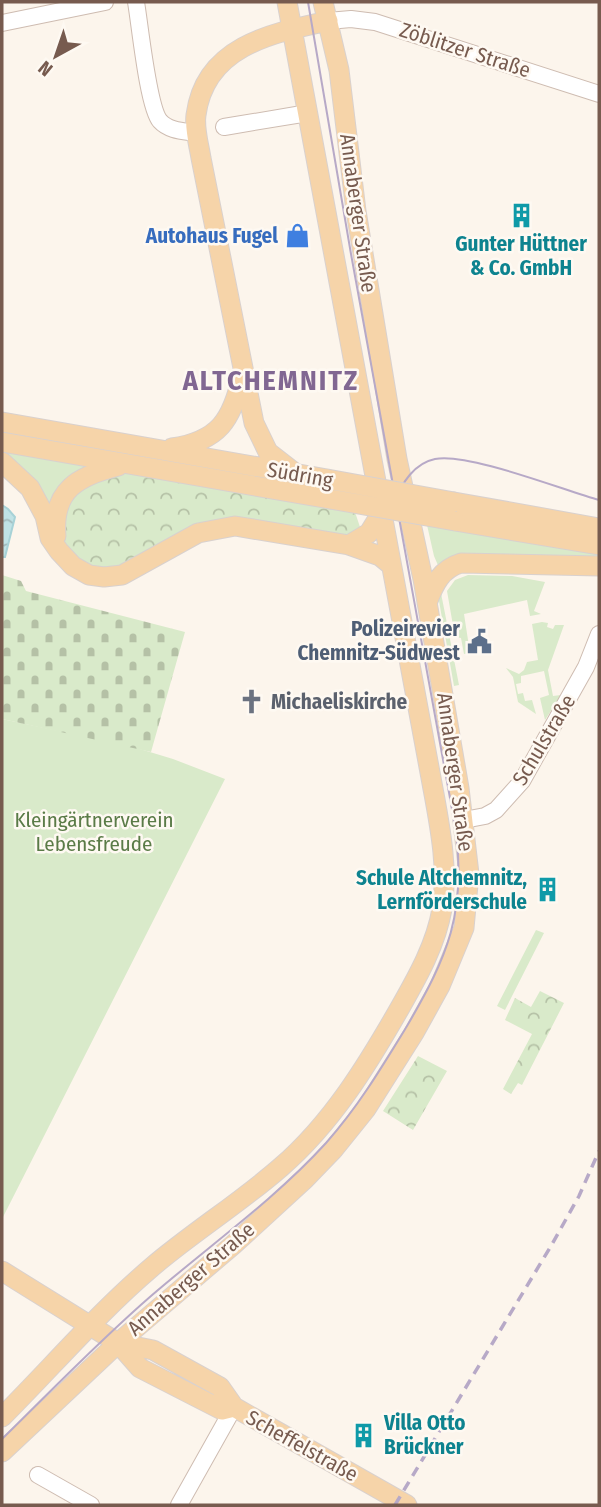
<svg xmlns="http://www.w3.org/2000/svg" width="601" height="1507" font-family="'Fira Sans Condensed',sans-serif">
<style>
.green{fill:#d9eaca}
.forest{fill:url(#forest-crowns)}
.cemetery{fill:url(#cemetery-stones)}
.water{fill:url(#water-ripples);stroke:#a7d2d7;stroke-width:2}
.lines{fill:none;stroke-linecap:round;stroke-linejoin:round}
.minor-casing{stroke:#cebcb1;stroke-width:18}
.major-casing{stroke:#d9d1ce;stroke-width:21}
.minor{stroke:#fff;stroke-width:16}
.major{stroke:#f6d4a9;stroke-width:19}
.tram{stroke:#b7a9c7;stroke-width:2}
.rail{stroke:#b7a9c7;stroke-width:3.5;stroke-dasharray:10 7;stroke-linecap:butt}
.major-bridge-casing{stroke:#d9d1ce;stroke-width:21;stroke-linecap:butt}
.major-bridge{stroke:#f6d4a9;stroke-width:19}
.labels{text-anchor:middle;stroke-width:5;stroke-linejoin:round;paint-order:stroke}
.street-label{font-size:21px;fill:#775b4f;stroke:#fef9f2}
.shop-label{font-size:21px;font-weight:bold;fill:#366cbe;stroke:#fef9f2;text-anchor:end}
.culture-label{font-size:21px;font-weight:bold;fill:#0d838f;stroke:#fef9f2}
.service-label{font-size:21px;font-weight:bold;fill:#4e5e75;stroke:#fef9f2;text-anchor:end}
.worship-label{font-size:21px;font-weight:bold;fill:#5b616d;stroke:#fef9f2;text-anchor:start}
.park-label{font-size:21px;fill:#5a7b47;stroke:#fef9f2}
.district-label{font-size:28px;font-weight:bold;letter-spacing:2px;fill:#816792;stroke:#fef9f2}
</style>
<defs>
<pattern id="forest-crowns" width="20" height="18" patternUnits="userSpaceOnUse" patternTransform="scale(1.75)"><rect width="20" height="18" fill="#d9eaca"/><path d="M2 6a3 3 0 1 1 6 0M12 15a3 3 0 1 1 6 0" fill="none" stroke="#b5c1a6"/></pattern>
<pattern id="cemetery-stones" width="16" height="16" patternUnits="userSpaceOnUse" patternTransform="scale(1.75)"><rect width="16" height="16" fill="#d9eaca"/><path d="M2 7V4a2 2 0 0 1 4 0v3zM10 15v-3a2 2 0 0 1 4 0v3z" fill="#b5c1a6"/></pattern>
<pattern id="water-ripples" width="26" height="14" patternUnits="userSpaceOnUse" patternTransform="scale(1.75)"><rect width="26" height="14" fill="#c0e2e5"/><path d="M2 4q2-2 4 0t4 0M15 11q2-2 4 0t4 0" fill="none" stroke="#a1babc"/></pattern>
</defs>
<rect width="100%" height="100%" fill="#fcf5ec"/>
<path class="green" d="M 2,442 L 126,464 L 45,516 L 2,462 Z
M 427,525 L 599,551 L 599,557 L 440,570 L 434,556 Z
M 468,575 L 512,576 L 545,582 L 534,611 L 541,614 L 530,616 L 527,600 L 464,614 L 470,653 L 464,654 L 461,638 L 455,637 L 447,591 L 455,580 Z
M 440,588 L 459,685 L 454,686 L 439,601 Z
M 542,622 L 548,623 L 547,627 L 553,629 L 555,625 L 564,625 L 548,670 L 553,696 L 561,695 L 545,720 L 540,698 L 549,695 L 544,671 L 521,676 L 521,683 L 516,684 L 518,694 L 523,693 L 525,701 L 532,700 L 536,714 L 518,702 L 513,677 L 506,668 L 519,674 L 524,670 L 527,662 L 538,660 L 532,624 Z
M 2,719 L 130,746 L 173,759 L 225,779 L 2,1219 Z
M 536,930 L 544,933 L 505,1010 L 497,1006 Z"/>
<path class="forest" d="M 126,464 L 355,512 L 362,533 L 358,541 L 235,526 L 96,577 L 56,535 L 62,498 Z
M 540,991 L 564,1003 L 522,1085 L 518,1083 L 511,1094 L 503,1089 L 532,1034 L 505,1020 L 515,998 L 531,1007 Z
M 418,1056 L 447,1071 L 413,1130 L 383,1111 Z"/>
<path class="cemetery" d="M 2,575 L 21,581 L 26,591 L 185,632 L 151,752 L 2,719 Z"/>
<path class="water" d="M 2,505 L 8,509 L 15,517 L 5,557 L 2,557 Z"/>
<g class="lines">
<defs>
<path id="minor" d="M 136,2 C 140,25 148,107 160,121 C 169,131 184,131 196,133
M 328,21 L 351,19 L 375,22 L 599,94
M 2,23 L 105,2
M 224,127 L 308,113
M 464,820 L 485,816 L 496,810 L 522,781 L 586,667 L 599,634
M 38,1475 L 91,1505
M 179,1505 L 234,1407"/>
<path id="major" d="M 2,422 L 327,479
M 2,442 L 330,499
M 172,448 C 219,441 232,420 242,376
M 2,462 L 30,488 L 45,516 L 50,538 L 59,551 L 73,566 L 89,575 L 104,577 L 122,575 L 198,533 L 235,526 L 349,545 L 380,556 L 391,565
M 295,473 L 268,452 L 254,423 L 201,158 C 199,145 194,129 196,115 C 205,46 272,33 328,21
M 454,502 L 599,528
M 455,521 L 599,545
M 56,536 C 52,490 78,476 118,466
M 349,545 L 369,533 L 382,512
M 427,603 C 434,584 441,569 461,563 L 599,566
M 2,1271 L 118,1343 L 140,1368 L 222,1410 L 234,1407
M 118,1343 L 153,1350 L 220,1387 L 234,1407 L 407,1505
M 2,1417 C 52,1367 98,1313 152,1267 C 193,1232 240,1203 281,1167 C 332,1123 368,1064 401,1006 C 418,976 436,944 442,909 C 448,871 441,832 434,794 L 287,2
M 2,1452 L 118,1343 L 233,1245 L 305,1179 L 333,1150 L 366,1109 L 414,1033 L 440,986 L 464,928 L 469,874 L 459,788 L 423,579 L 397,459 L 356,211 L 339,70 L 323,2"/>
</defs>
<use href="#minor" class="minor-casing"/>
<use href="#major" class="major-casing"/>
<use href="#minor" class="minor"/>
<use href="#major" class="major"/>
<path class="tram" d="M 396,501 C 401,483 415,463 435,459 C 467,452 563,490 599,500
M 2,1439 C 51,1391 99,1341 151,1296 C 209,1246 274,1200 326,1143 C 358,1107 382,1067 407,1026 C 448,956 466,913 456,831 L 351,254 L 308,2"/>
<path class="rail" d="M 395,1505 L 551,1246 L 579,1196 L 599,1151"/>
<defs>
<path id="major-bridge" d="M 327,479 L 454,502
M 330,499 L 455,521"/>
</defs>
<use href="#major-bridge" class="major-bridge-casing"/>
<use href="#major-bridge" class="major-bridge"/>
</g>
<defs>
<symbol id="building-bare" viewBox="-9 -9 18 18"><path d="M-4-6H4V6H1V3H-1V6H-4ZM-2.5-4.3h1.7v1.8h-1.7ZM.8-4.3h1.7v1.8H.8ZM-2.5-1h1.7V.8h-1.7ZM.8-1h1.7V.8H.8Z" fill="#0f9aa8" stroke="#fef9f2" stroke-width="2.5" paint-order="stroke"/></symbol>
<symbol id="shop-bare" viewBox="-9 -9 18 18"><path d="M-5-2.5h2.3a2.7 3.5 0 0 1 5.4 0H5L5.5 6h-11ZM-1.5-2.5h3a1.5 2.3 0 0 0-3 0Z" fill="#3f7fe0" stroke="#fef9f2" stroke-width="2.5" paint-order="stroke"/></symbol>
<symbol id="civic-bare" viewBox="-9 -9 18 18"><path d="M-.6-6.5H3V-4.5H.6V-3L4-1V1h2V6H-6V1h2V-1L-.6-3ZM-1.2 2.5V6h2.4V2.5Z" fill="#5c6f8a" stroke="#fef9f2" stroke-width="2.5" paint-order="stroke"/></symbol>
<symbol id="church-bare" viewBox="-9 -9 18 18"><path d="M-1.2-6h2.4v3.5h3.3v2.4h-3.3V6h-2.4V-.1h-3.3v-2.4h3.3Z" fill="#6b7280" stroke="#fef9f2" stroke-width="2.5" paint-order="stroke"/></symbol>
</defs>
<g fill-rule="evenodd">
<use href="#building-bare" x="504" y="198" width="35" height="35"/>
<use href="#shop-bare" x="280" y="218" width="35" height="35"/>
<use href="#civic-bare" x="462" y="624" width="35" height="35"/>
<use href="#church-bare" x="234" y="684" width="35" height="35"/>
<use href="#building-bare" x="530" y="872" width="35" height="35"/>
<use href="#building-bare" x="346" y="1418" width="35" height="35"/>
</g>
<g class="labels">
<g class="street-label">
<text transform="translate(465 50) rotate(18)" y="7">Zöblitzer Straße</text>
<text transform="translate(358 213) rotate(82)" y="7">Annaberger Straße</text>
<text transform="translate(300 475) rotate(10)" y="7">Südring</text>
<text transform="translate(544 740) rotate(-59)" y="7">Schulstraße</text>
<text transform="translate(455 772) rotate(82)" y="7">Annaberger Straße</text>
<text transform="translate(191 1279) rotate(-41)" y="7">Annaberger Straße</text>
<text transform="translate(302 1446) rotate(29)" y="7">Scheffelstraße</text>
</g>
<g class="shop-label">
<text x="278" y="243">Autohaus Fugel</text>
</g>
<g class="culture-label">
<text x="521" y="251">Gunter Hüttner<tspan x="521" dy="24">&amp; Co. GmbH</tspan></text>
<text x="527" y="885" text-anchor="end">Schule Altchemnitz,<tspan x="527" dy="24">Lernförderschule</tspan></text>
<text x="384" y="1430" text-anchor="start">Villa Otto<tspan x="384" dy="24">Brückner</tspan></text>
</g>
<g class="service-label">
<text x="460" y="636">Polizeirevier<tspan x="460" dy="24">Chemnitz-Südwest</tspan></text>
</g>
<g class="worship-label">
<text x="271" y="709">Michaeliskirche</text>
</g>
<g class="park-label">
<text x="94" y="827">Kleingärtnerverein<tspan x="94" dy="24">Lebensfreude</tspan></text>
</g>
<g class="district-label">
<text x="271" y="390">ALTCHEMNITZ</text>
</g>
</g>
<rect width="601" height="1507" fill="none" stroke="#775b4f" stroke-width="7"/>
<g transform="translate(56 56) rotate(220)" stroke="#fef9f2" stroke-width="5" paint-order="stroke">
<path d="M0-5L12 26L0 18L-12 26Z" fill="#775b4f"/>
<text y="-10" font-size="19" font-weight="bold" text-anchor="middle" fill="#775b4f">N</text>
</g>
</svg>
